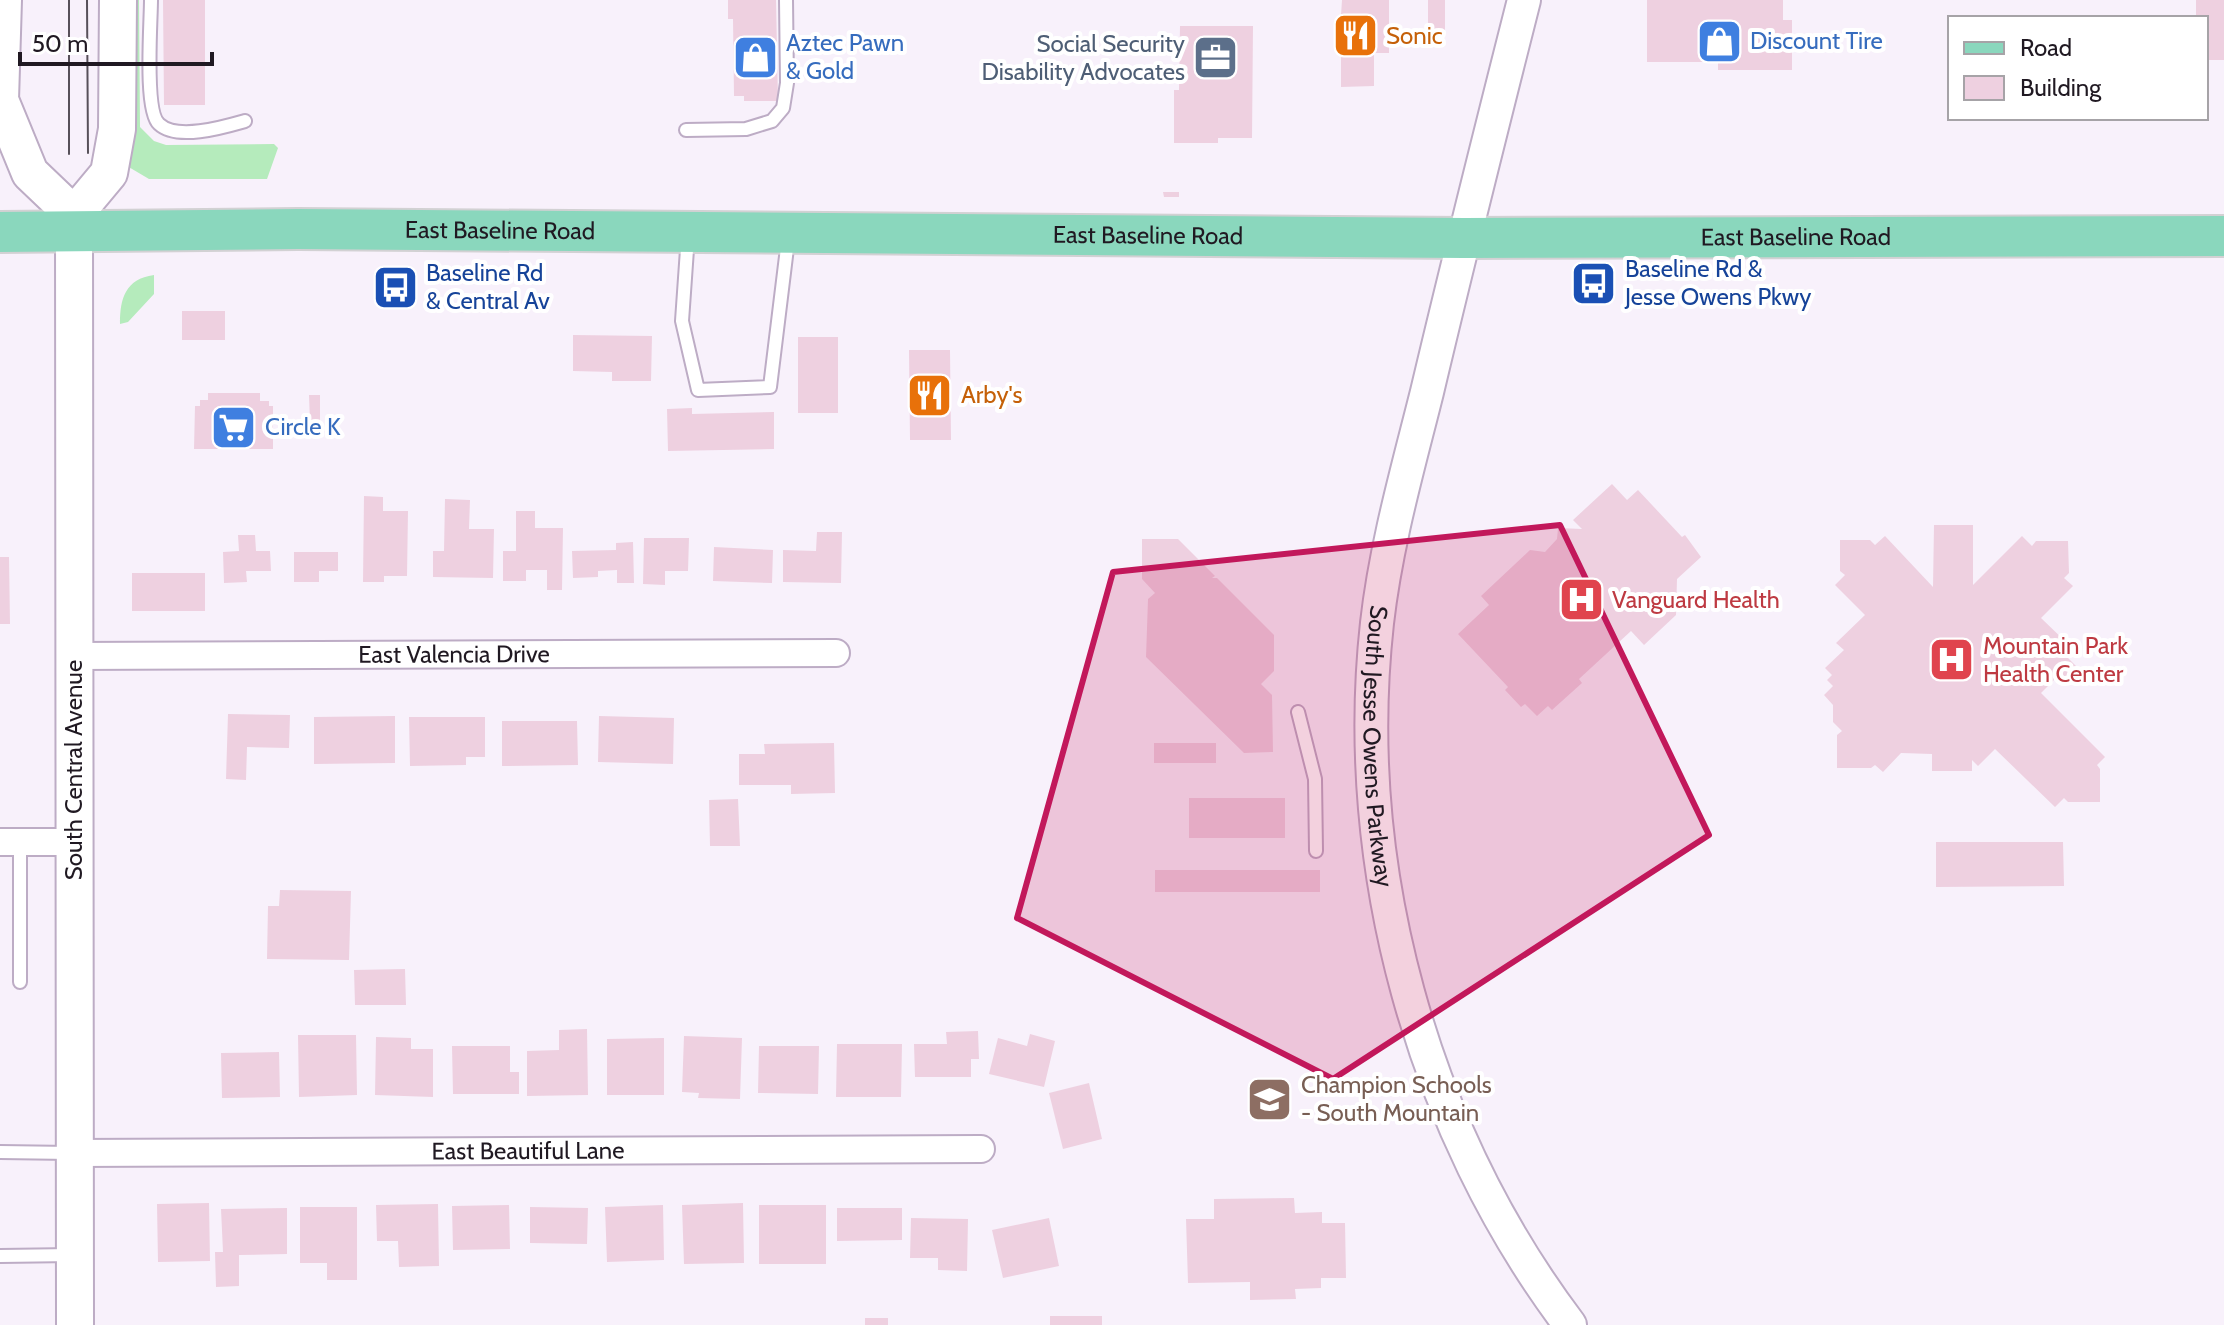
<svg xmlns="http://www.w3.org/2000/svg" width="2224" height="1325" font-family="Cabin,sans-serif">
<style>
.green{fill:#b5ebbc}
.building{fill:#eed0e0}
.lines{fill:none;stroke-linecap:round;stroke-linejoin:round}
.service-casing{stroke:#bdacc5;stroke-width:16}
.minor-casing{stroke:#bdacc5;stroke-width:30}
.tertiary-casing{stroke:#bdacc5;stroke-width:36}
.secondary-casing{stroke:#bdacc5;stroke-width:40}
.primary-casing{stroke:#d2d1d3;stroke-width:44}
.service{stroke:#fff;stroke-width:12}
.minor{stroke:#fff;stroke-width:26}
.tertiary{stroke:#fff;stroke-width:32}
.secondary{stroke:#fff;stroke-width:36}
.primary{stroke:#8ad7bd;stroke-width:40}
.tram{stroke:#575059;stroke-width:2}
.marked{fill:#c2185b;fill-opacity:0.2;stroke:#c2185b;stroke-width:6;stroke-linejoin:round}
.labels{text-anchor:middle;stroke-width:8;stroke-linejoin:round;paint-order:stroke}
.food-label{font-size:24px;fill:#c56008;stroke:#fff;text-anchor:start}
.shop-label{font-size:24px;fill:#366cbe;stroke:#fff;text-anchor:start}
.service-label{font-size:24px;fill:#4e5e75;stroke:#fff;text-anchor:end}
.street-label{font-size:24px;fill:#201922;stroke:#fff}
.transit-label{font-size:24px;fill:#164399;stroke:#fff;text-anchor:start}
.health-label{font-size:24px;fill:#be3a42;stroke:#fff;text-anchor:start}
.education-label{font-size:24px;fill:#785e54;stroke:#fff;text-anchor:start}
</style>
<rect width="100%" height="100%" fill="#f8f1fb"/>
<path class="green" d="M 127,0 L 139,0 L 140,127 L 154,141 L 166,145 L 274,144 L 278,148 L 267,179 L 149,179 L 127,166 Z
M 154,275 L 154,294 L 128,322 L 120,324 C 120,299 125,279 154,275 Z"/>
<path class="building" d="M 163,0 L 205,0 L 205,105 L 164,105 Z
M 728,0 L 776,0 L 778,101 L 744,101 L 744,96 L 734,96 L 733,19 L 728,19 Z
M 1342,0 L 1389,0 L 1389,53 L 1371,53 L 1371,46 L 1362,46 L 1362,56 L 1374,55 L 1374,86 L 1341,87 L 1341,56 L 1351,56 L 1351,46 L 1339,46 Z
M 1428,0 L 1445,0 L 1445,31 L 1428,31 Z
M 1647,0 L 1783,0 L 1783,20 L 1792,20 L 1792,70 L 1718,70 L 1718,62 L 1647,62 Z
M 2196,0 L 2224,0 L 2224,60 L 2206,60 L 2206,18 L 2196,18 Z
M 1180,26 L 1253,26 L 1252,138 L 1218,138 L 1218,143 L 1174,143 L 1174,90 L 1179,90 Z
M 1163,192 L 1179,192 L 1179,197 L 1164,197 Z
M 1589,279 L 1605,279 L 1605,284 L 1589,285 Z
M 386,285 L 400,285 L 400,289 L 386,290 Z
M 182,311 L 225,311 L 225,340 L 182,340 Z
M 573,335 L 652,336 L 651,381 L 612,381 L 612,372 L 573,371 Z
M 798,337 L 838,337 L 838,413 L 798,413 Z
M 909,350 L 950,350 L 951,440 L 910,440 Z
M 208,393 L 260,393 L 260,401 L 269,401 L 269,406 L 273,406 L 273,449 L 194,449 L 195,406 L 200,406 L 200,400 L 208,400 Z
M 309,395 L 320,395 L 320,422 L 310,422 Z
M 692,408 L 692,414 L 774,412 L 774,449 L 668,451 L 667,409 Z
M 1612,484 L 1627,500 L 1638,490 L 1682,537 L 1685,535 L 1701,557 L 1677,579 L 1676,615 L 1644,645 L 1631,631 L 1579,679 L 1582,683 L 1552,710 L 1548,706 L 1537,716 L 1525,704 L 1521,707 L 1505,690 L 1508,687 L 1458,634 L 1489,605 L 1481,596 L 1530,550 L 1545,552 L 1557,539 L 1558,528 L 1582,529 L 1573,520 Z
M 364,496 L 383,497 L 383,511 L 408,511 L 407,576 L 384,576 L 384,582 L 363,582 Z
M 445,499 L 470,500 L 469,529 L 494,529 L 493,578 L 433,577 L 433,551 L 444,551 Z
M 516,511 L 535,511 L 535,528 L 563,528 L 562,590 L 547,590 L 547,570 L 526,570 L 526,581 L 503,581 L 503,551 L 516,551 Z
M 1934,525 L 1973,525 L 1973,585 L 2022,536 L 2032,546 L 2036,541 L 2068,541 L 2069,573 L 2064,578 L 2073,586 L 2041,618 L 2068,644 L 2061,651 L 2080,670 L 2068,681 L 2060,674 L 2041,693 L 2105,757 L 2097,765 L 2100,769 L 2100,802 L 2068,802 L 2064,798 L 2055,807 L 1995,749 L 1978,766 L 1972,760 L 1972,771 L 1932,771 L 1932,754 L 1901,753 L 1883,772 L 1875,765 L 1871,768 L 1837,768 L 1837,735 L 1842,731 L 1833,722 L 1833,705 L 1824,695 L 1833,686 L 1827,680 L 1832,675 L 1825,668 L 1844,650 L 1836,643 L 1865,615 L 1835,585 L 1845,575 L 1840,571 L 1840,540 L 1870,540 L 1875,545 L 1885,536 L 1933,587 Z
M 817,532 L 842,532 L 841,583 L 783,582 L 783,550 L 816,551 Z
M 238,535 L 255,535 L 256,551 L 270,551 L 271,571 L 246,571 L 247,582 L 224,583 L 223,552 L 239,551 Z
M 644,538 L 689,538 L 688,571 L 665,571 L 665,585 L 643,584 Z
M 1142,539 L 1178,539 L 1215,576 L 1212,578 L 1217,578 L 1274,635 L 1274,671 L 1261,684 L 1272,695 L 1273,752 L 1244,753 L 1146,657 L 1148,599 L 1155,593 L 1142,579 Z
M 633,542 L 634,583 L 617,583 L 617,570 L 598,571 L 598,577 L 573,578 L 572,551 L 616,550 L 616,543 Z
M 714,547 L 773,550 L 772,583 L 713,581 Z
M 294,552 L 338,552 L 338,571 L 319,571 L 319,582 L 294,582 Z
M 0,557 L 9,557 L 10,624 L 0,624 Z
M 132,573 L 205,573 L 205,611 L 132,611 Z
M 228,714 L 290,715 L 289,748 L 247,747 L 246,780 L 226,779 Z
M 395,716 L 395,763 L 314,764 L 314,717 Z
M 599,716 L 674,718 L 673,764 L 598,762 Z
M 409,717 L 485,717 L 485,757 L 466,757 L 466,765 L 410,766 Z
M 502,721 L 577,721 L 578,765 L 502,766 Z
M 834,743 L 835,793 L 791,794 L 791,785 L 739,785 L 739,754 L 765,754 L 764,744 Z
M 1154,743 L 1216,743 L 1216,763 L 1154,763 Z
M 1189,798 L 1285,798 L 1285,838 L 1189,838 Z
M 738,799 L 740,846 L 710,846 L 709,800 Z
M 1936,842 L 2063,842 L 2064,886 L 1936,887 Z
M 1155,870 L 1320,870 L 1320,892 L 1155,892 Z
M 280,890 L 351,891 L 349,960 L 267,959 L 268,906 L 279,906 Z
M 405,969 L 406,1005 L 355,1005 L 354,970 Z
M 587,1029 L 588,1095 L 527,1096 L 527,1051 L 559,1050 L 559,1030 Z
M 978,1031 L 979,1059 L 971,1059 L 971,1077 L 915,1077 L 914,1044 L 947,1044 L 946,1032 Z
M 1030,1034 L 1055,1041 L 1044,1087 L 989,1074 L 998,1038 L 1027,1046 Z
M 298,1035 L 356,1035 L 357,1095 L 299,1097 Z
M 684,1036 L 742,1038 L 740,1099 L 698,1098 L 699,1093 L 682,1092 Z
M 376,1037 L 411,1038 L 411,1049 L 433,1049 L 433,1097 L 375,1095 Z
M 664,1038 L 664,1095 L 607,1095 L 607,1039 Z
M 837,1044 L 902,1044 L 901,1097 L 836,1097 Z
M 452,1046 L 510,1046 L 510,1072 L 519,1072 L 519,1094 L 453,1094 Z
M 759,1046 L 819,1046 L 818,1094 L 758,1093 Z
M 279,1052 L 280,1097 L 222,1098 L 221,1053 Z
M 1089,1083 L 1102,1139 L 1063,1149 L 1049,1093 Z
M 1294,1198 L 1295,1213 L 1322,1212 L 1322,1223 L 1345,1223 L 1346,1278 L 1321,1278 L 1321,1288 L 1295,1289 L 1296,1299 L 1250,1300 L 1250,1282 L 1188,1283 L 1186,1219 L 1214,1219 L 1214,1199 Z
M 209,1203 L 210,1261 L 158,1262 L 157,1204 Z
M 743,1203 L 744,1263 L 684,1264 L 682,1205 Z
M 438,1204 L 439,1266 L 399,1267 L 398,1241 L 377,1241 L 376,1205 Z
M 509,1205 L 510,1249 L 453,1250 L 452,1206 Z
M 663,1205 L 664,1260 L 607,1262 L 605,1207 Z
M 759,1205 L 826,1205 L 826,1264 L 759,1264 Z
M 300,1207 L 357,1207 L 357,1280 L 327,1280 L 327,1263 L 300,1263 Z
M 530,1207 L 588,1208 L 587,1244 L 530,1243 Z
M 287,1208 L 287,1254 L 239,1255 L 239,1286 L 216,1287 L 215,1252 L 223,1252 L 221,1209 Z
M 837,1208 L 902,1208 L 902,1240 L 837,1241 Z
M 911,1218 L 968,1219 L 967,1271 L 938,1270 L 938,1258 L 910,1258 Z
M 1049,1218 L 1059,1266 L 1003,1278 L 992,1230 Z
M 1050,1316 L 1102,1316 L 1102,1325 L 1050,1325 Z
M 865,1318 L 888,1318 L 888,1325 L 865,1325 Z"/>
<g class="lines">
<defs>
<path id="service" d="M 151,0 C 151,23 144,111 159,124 C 177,141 224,127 245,121
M 686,130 L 746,129 L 772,121 L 783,108 L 787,83 L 786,0
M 688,235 L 682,321 L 698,390 L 770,387 L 788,240
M 1298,712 L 1315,779 L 1316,851
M 20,842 L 20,982
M 0,1152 L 71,1153
M 0,1256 L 73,1255"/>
<g id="minor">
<path id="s1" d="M 74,656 L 836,653"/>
<path d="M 0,842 L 74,842"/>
<path id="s2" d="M 74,1153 L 981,1149"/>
</g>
<g id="tertiary">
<path id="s3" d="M 1524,0 C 1491,130 1458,261 1427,392 C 1408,468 1386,544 1377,623 C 1350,867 1422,1129 1570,1325"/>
</g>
<path id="secondary" d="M 3,0 L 0,100 L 30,173 L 74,215
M 75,1325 L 74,215 L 109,173 L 117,129 L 118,0"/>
<g id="primary">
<path id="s4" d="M 0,232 L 298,229 L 1464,238 L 2224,236"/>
</g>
</defs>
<use href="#service" class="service-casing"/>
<use href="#minor" class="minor-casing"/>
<use href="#tertiary" class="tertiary-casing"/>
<use href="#secondary" class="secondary-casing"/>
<use href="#primary" class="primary-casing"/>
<use href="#service" class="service"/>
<use href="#minor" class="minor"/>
<use href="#tertiary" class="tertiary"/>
<use href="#secondary" class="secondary"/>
<use href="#primary" class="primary"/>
<path class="tram" d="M 69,0 L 69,154
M 87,0 L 88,153"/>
</g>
<path class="marked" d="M 1560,525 L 1709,835 L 1333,1079 L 1017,918 L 1113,572 Z"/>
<defs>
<symbol id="restaurant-square" viewBox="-11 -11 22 22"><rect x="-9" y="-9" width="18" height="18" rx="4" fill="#e8710a" stroke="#fff"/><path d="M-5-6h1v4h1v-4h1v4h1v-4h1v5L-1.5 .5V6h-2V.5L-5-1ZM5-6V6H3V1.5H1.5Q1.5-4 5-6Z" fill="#fff"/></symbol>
<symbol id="shop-square" viewBox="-11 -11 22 22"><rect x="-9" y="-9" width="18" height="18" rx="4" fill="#3f7fe0" stroke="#fff"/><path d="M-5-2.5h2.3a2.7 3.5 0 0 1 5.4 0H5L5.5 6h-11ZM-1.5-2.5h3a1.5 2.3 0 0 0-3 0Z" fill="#fff"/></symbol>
<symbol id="office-square" viewBox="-11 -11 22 22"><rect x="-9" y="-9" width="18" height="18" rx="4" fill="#5c6f8a" stroke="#fff"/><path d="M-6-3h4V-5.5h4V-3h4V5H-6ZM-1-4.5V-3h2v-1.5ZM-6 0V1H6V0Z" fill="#fff"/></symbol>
<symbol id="bus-square" viewBox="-11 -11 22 22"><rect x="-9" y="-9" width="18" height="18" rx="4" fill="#1a4fb4" stroke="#fff"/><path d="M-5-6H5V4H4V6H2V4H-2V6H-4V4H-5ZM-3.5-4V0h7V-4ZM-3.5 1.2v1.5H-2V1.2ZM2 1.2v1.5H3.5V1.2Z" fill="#fff"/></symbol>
<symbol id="supermarket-square" viewBox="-11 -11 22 22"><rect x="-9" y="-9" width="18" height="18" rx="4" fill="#3f7fe0" stroke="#fff"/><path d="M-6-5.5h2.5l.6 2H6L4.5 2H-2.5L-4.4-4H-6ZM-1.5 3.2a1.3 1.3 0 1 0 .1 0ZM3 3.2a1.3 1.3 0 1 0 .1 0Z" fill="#fff"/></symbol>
<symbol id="hospital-square" viewBox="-11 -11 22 22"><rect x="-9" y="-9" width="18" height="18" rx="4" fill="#e0444e" stroke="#fff"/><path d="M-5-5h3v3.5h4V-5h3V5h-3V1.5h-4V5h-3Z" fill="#fff"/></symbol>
<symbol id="school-square" viewBox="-11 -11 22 22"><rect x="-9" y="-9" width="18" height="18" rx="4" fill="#8d6e63" stroke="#fff"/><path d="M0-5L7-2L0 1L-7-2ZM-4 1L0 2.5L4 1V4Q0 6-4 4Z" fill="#fff"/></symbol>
</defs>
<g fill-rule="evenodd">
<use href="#restaurant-square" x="1330" y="10" width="51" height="51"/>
<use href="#shop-square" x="1694" y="16" width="51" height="51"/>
<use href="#shop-square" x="730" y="32" width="51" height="51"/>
<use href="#office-square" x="1190" y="32" width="51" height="51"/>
<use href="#bus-square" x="1568" y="258" width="51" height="51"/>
<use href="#bus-square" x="370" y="262" width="51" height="51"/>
<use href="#restaurant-square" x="904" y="370" width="51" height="51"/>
<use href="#supermarket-square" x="208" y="402" width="51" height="51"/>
<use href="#hospital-square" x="1556" y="574" width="51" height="51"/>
<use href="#hospital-square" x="1926" y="634" width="51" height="51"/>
<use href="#school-square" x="1244" y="1074" width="51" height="51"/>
</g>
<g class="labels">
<g class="food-label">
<text x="1386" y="44">Sonic</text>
<text x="961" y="403">Arby's</text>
</g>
<g class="shop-label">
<text x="1750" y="49">Discount Tire</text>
<text x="786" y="51">Aztec Pawn<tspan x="786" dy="28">&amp; Gold</tspan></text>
<text x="265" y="435">Circle K</text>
</g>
<g class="service-label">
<text x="1185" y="52">Social Security<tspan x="1185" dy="28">Disability Advocates</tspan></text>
</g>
<g class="street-label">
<text dy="8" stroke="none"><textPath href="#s4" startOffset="500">East Baseline Road</textPath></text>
<text dy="8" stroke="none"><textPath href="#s4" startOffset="1148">East Baseline Road</textPath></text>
<text dy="8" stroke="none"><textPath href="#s4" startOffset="1796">East Baseline Road</textPath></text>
<text dy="8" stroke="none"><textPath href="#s1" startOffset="380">East Valencia Drive</textPath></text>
<text dy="8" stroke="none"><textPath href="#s3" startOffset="764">South Jesse Owens Parkway</textPath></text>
<text transform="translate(74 770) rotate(-90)" y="8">South Central Avenue</text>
<text dy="8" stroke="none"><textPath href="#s2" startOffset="454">East Beautiful Lane</textPath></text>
</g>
<g class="transit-label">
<text x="1625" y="277">Baseline Rd &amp;<tspan x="1625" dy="28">Jesse Owens Pkwy</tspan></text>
<text x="426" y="281">Baseline Rd<tspan x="426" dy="28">&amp; Central Av</tspan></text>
</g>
<g class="health-label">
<text x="1612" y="608">Vanguard Health</text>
<text x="1983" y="654">Mountain Park<tspan x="1983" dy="28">Health Center</tspan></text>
</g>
<g class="education-label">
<text x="1301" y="1093">Champion Schools<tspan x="1301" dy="28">- South Mountain</tspan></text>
</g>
</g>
<rect x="1948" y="16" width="260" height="104" fill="#ffffff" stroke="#a6a3a7" stroke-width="2"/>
<rect x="1964" y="42" width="40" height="12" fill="#8ad7bd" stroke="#a6a3a7" stroke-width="2"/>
<text x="2020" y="56" font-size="24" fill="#201922">Road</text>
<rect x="1964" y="76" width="40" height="24" fill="#eed0e0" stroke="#a6a3a7" stroke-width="2"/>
<text x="2020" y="96" font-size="24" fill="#201922">Building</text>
<path d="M20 52v12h192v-12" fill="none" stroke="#201922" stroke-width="4"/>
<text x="32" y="52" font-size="24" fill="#201922" stroke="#ffffff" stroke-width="6" paint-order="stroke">50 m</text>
</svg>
